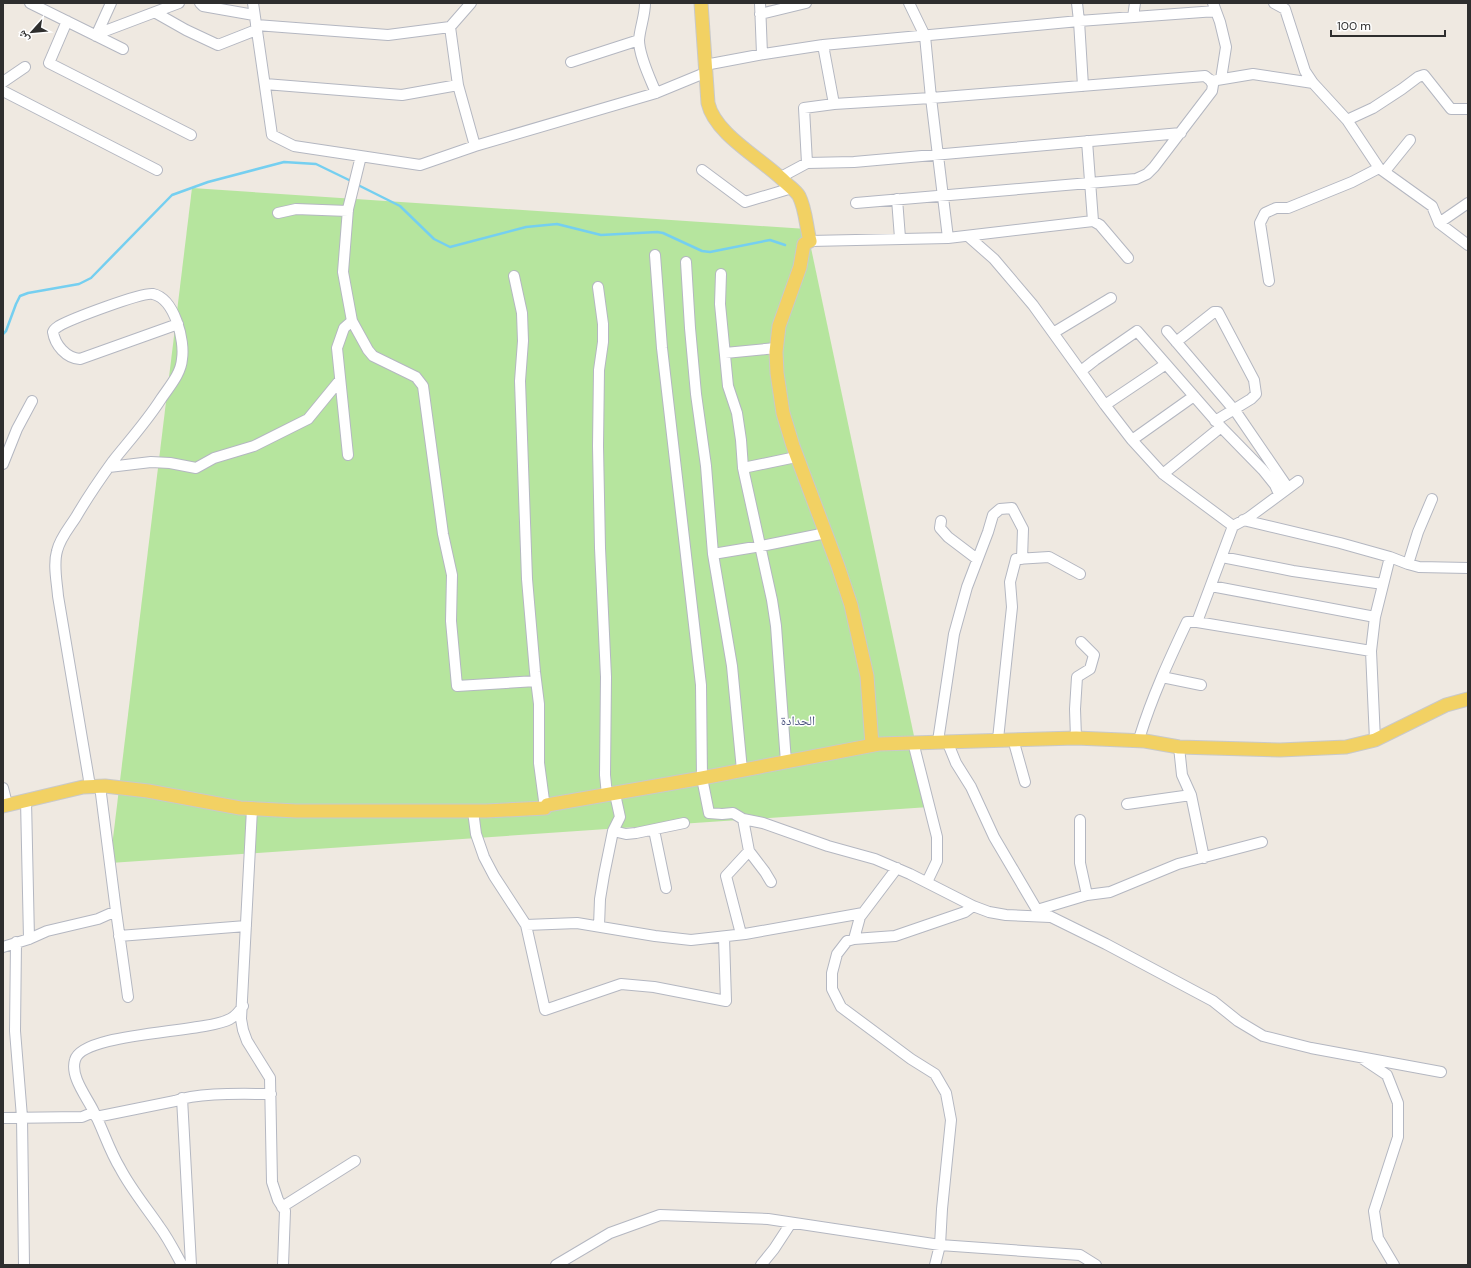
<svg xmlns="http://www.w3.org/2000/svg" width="1471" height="1268" font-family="'DM Sans','Noto Naskh Arabic',sans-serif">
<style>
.green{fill:#b6e59e}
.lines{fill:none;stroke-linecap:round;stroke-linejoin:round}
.stream{stroke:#75cff0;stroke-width:2.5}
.minor-casing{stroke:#b4b7c1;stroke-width:12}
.major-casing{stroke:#c9c9c9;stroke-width:15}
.minor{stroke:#fff;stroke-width:10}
.major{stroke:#f2d163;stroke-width:13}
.labels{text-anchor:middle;stroke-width:3;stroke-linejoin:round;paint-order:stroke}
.neighbourhood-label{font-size:13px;fill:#4d5680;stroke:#fff}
</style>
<rect width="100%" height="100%" fill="#efe9e1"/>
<path class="green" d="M 192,188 L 807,229 L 929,807 L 110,863 Z"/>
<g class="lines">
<path class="stream" d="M 356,184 L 400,206 L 434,239 L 450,247 L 526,227 L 557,224 L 601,235 L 657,232 L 663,233 L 702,251 L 710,252 L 770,240 L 785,245
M 3,334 L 6,331 L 16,304 L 20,296 L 28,293 L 79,284 L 91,278 L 172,195 L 208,182 L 284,162 L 316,164 L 351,181"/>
<defs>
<path id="minor" d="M 30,3 L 123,49
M 200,3 L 203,6 L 254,15
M 253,3 L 272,135 L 294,146 L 420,165 L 475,146 L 656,93 L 707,72
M 471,3 L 450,27 L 458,85 L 475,146
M 645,3 C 645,16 640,27 639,40 C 639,56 650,78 656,93
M 760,3 L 762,54
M 909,3 L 925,36 L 931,98 L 948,238
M 1077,3 L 1079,21 L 1083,86
M 1213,3 L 1220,22 L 1226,47 L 1221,79
M 1274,3 L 1285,9 L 1305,71 L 1313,83 L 1347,120 L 1379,168 L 1432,206 L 1439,223 L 1468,245
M 156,13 L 186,30 L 218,45 L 256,30
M 760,14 L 806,3
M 1133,17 L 1135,3
M 67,21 L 49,63 L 191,135
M 256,25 L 388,35 L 450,27
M 97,34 L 179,3
M 96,36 L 111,3
M 823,45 L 834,104
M 571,62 L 639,40
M 705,65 L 764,54 L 823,45 L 1079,21 L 1216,11
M 1211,81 L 1253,74 L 1313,83
M 3,82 L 25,67
M 265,84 L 402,95 L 458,85
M 3,91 L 157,170
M 1347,120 L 1373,108 L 1402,89 L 1418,77 L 1424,75 L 1451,109 L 1468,109
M 1087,141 L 1093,221
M 361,156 L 348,209 L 343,272 L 352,321 L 368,350 L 373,356 L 416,377 L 423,386 L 443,534 L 452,575 L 451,621 L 457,686 L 536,681
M 807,163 L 804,108 L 834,104 L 931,98 L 1205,76 L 1210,80 L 1213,85 L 1212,91 L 1154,167 L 1147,174 L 1136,179 L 856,203
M 702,170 L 745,202 L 792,188
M 1385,171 L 1410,140
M 781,177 L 807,163 L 854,162 L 1181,133
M 897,199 L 900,238
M 278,213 L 296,209 L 348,211
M 1439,223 L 1468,203
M 969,237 L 994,259 L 1033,305 L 1105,405 L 1132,440 L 1163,474 L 1233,526
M 810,241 L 948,238 L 1093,221 L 1100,225 L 1128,258
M 655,255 L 662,348 L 701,685 L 702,778 L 709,813 L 722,814 L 733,813 L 743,819 L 763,823 L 828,846 L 875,859 L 910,874 L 973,906 L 989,912 L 1006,915 L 1050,917
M 686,262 L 690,328 L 696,394 L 706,466 L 713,554 L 732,666 L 742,770
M 721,274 L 720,304 L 728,386 L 737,413 L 741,440 L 743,468 L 772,600 L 776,626 L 786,762
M 514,276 L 522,313 L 523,341 L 520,381 L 527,579 L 535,672 L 539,704 L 539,763 L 545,808
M 1269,281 L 1260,223 L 1265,213 L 1276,208 L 1288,208 L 1352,182 L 1379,168
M 598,287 L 603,324 L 603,342 L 599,370 L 598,446 L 600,548 L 606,677 L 605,775 L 607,795
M 1167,331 L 1236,412 L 1288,488
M 1053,333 L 1111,298
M 1176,342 L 1214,312 L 1218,312 L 1254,380 L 1256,394 L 1251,399 L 1215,421
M 725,353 L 776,348
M 1081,371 L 1095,360 L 1137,331 L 1221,427 L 1263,470 L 1275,485 L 1279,494
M 1105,405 L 1166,364
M 1132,440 L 1194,396
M 348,455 L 337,348 L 344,328 L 352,321
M 3,464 L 17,429 L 32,401
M 109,467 L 151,462 L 170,463 L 196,468 L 214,458 L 254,446 L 308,419 L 340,380
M 743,468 L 796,457
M 1163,474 L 1221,427
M 1243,520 L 1340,543 L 1390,557 L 1408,564 L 1419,567 L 1468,568
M 941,521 L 940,528 L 948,537 L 977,559
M 713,554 L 761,546 L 826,533
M 1222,557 L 1293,571 L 1383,584
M 1408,564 L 1418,532 L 1432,499
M 1211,586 L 1375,617
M 1197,622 L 1371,651
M 1162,677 L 1201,685
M 1076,738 L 1075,709 L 1077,677 L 1090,669 L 1094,655 L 1081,642
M 998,739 L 1012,607 L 1010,582 L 1016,559 L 1049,557 L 1080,574
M 1013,739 L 1025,782
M 1375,740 L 1371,651 L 1375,617 L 1390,557
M 938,741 L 954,634 L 967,587 L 988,532 L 993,515 L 1000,509 L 1012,508 L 1023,529 L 1022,559
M 947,741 L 956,763 L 971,787 L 994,837 L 1037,910 L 1106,944 L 1213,1001 L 1238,1021 L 1263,1036 L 1311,1048 L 1441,1072
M 1145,741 L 1140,736 C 1152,697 1169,660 1187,622 L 1197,622 L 1233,526 L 1248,518 L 1298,481
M 913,742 L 937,837 L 937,861 L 927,882
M 1179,747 L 1182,775 L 1191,795 L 1204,858
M 90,786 L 58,596 C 57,582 53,565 57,551 C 60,538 69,528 76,517 C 87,498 100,479 113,461 C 129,441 147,421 161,399 C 169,387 181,374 182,359 C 185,341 175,299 153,294 C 142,292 71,319 59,326 C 56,328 54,329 53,332 C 55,345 66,358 80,359 L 178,324
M 100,786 L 116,911 L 128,997
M 3,788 L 7,804
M 26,800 L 29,939
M 1127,804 L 1191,795
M 252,809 L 241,1019 L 243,1030 L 247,1041 L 270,1078 L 272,1182 L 278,1200 L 285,1211 L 283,1265
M 473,811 L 476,834 L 484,857 L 494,876 L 526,925 L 545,1010 L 621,984 L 654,987 L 726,1001 L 724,937
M 1080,820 L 1080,863 L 1087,895
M 654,830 L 666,888
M 613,831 L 626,834 L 636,833 L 684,823
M 749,851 L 765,872 L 771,882
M 1037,910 L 1087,895 L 1110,892 L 1178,864 L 1262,842
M 526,925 L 577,923 L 655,936 L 691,940 L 745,934 L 863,913
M 599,926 L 600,899 L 604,875 L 613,831 L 620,817 L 615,794
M 741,934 L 726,876 L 749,851 L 743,819
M 119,936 L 246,926
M 854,939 L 860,917 L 897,868
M 16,942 L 15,1031 L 22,1117 L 24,1265
M 3,947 L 29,939 L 47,931 L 98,919 L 116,911
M 1363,1059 L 1387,1075 L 1398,1103 L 1398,1137 L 1374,1211 L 1378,1238 L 1394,1265
M 182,1098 L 191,1265
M 96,1117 L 175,1101 C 198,1092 244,1094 271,1094
M 3,1118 L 82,1117 L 94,1112
M 282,1207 L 355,1161
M 182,1265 C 175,1252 168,1238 159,1226 C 146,1207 131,1189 120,1168 C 109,1150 103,1129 93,1110 C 86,1096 70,1076 75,1060 C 82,1032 204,1033 230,1019 C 236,1016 239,1012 243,1006
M 556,1265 L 610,1233 L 660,1215 L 768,1219 L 940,1245 L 1080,1255 L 1096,1265
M 761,1265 L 774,1249 L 791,1223
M 935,1265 L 940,1245 L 942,1209 L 951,1120 L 946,1093 L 935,1074 L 911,1059 L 841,1007 L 832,989 L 832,973 L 837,954 L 847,941 L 854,939 L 895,936 L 965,912 L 973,906"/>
<path id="major" d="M 701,3 L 708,103 C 715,135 764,160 786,183 C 790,187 796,191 799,196 C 806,210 806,226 810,241 L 804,244 L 800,267 L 779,326 L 776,352 L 777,373 L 783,413 L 793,446 L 838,566 L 851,605 L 867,676 L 872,745
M 3,806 L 83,787 L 105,786 L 148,791 L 240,808 L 296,811 L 486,811 L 545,808 L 547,805 L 702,778 L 879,744 L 1076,738 L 1145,741 L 1179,747 L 1280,750 L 1346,747 L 1375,740 L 1446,705 L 1468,699"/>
</defs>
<use href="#minor" class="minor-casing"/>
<use href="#major" class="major-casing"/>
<use href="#minor" class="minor"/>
<use href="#major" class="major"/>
</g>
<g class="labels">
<g class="neighbourhood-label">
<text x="798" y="725">الحدادة</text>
</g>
</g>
<rect width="1471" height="1268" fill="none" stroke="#2e2e2e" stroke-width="8"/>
<g transform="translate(32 32) rotate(243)" stroke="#ffffff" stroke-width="3" paint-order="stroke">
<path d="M0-3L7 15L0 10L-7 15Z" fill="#2e2e2e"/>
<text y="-6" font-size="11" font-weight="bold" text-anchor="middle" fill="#2e2e2e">ش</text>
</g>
<path d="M1331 30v6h114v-6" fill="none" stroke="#2e2e2e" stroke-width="2"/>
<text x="1337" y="30" font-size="12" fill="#2e2e2e" stroke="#ffffff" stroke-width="3" paint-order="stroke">100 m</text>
</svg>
